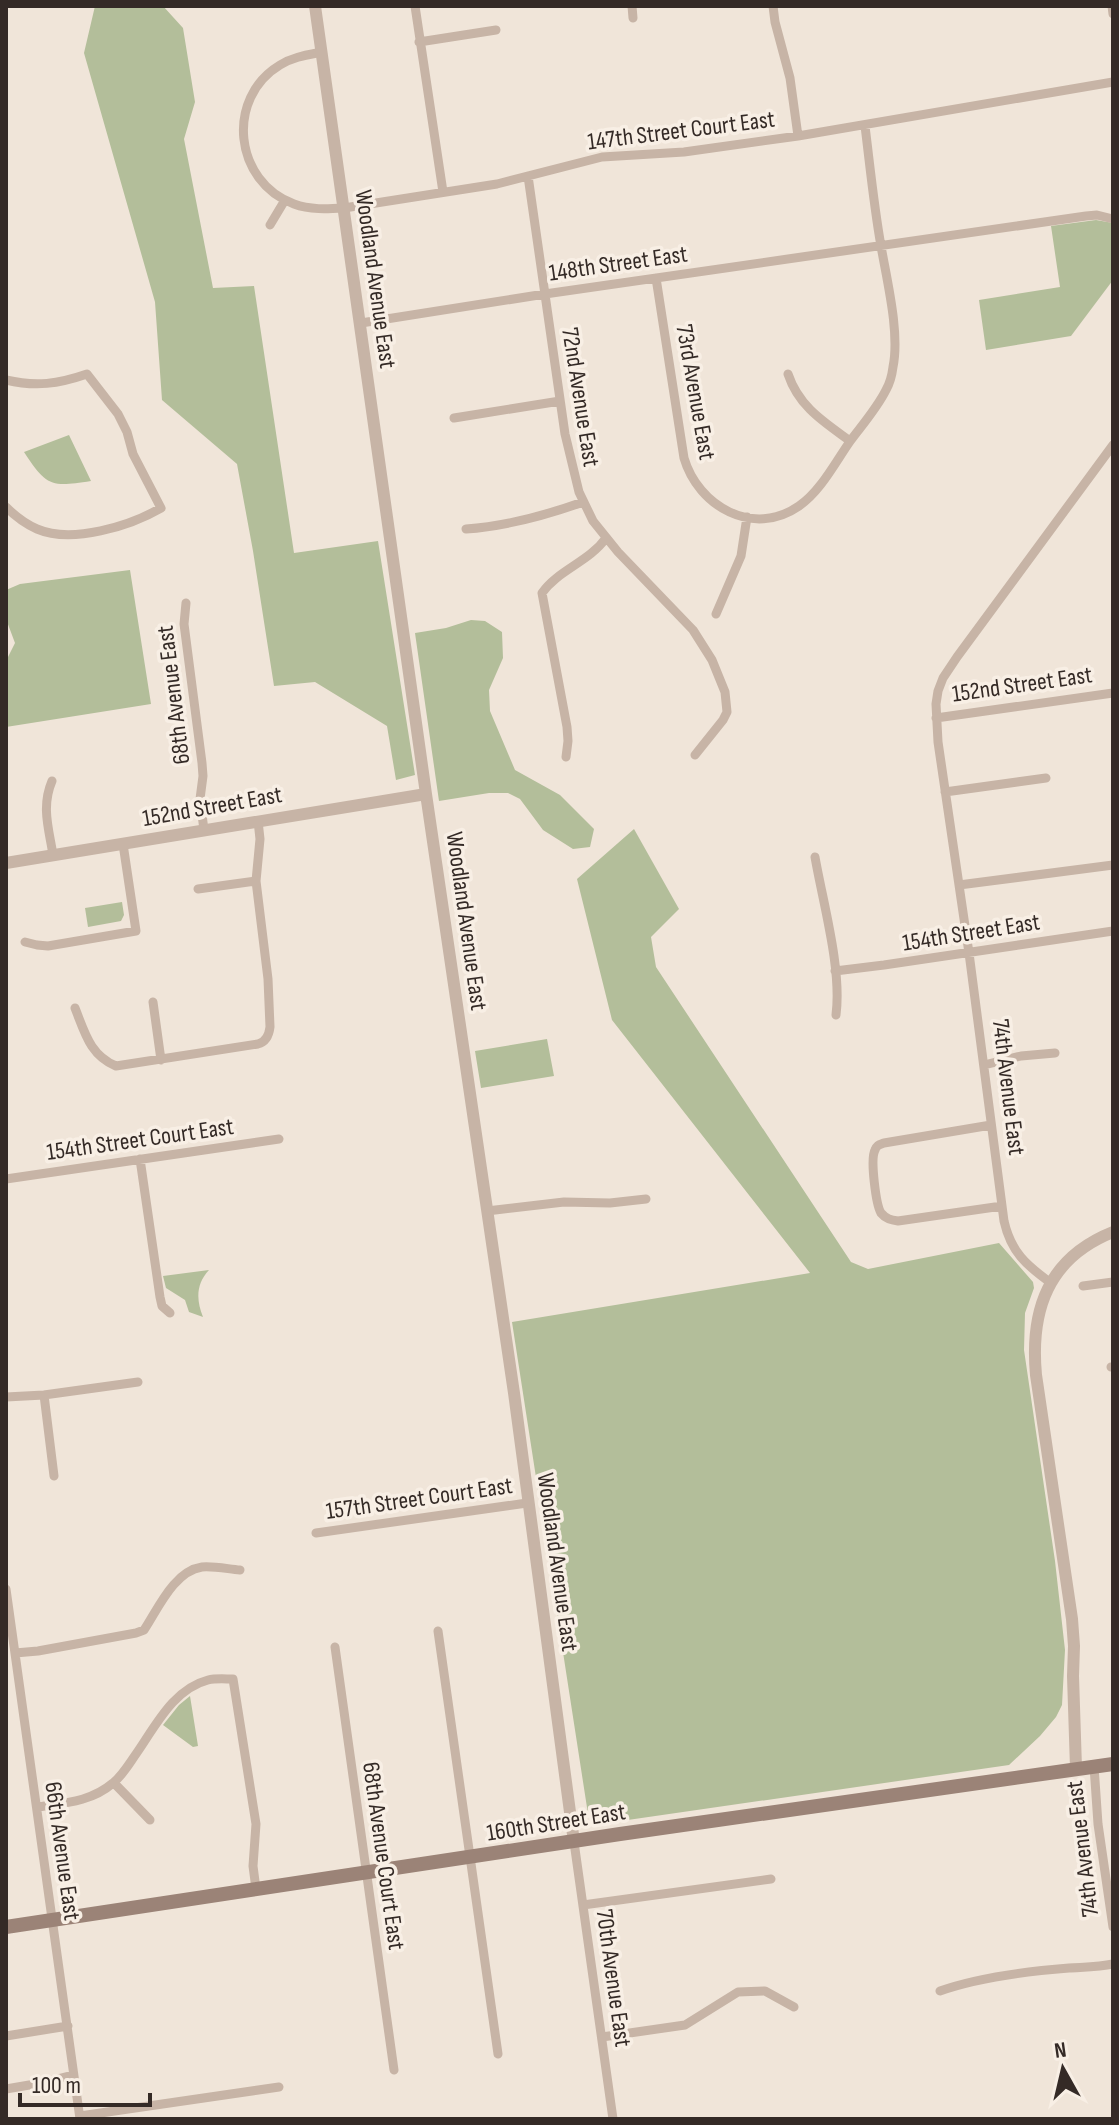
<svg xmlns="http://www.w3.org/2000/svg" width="1119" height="2125" font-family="'Sofia Sans Condensed',sans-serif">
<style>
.green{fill:#b3be9a}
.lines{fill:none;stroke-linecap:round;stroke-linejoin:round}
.minor{stroke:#c7b4a6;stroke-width:9}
.tertiary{stroke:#c7b4a6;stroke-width:12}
.secondary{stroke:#9b8377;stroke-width:14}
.labels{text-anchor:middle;stroke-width:7;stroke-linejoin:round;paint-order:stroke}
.street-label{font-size:24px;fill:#342a26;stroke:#f8efe5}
</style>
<rect width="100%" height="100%" fill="#f0e5d9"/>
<path class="green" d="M 95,6 L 163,6 L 183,28 L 195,102 L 184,139 L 213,288 L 254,286 L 294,553 L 378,541 L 415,775 L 396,780 L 387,726 L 315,682 L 274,686 L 253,551 L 237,464 L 162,400 L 155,302 L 84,53 Z
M 1096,220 L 1113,223 L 1113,280 L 1071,336 L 986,350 L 979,300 L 1060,287 L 1051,226 Z
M 69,435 L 91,481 C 51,487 47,487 24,452 Z
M 130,570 L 151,704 L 6,727 L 6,661 L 15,643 L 6,619 L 6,590 L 20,584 Z
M 471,620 L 485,621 L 502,632 L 503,658 L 489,690 L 490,711 L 515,770 L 560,795 L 594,829 L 590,847 L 573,849 L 543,830 L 520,799 L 508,793 L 489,793 L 439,801 L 415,633 L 446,628 Z
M 634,829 L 679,909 L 651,937 L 656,967 L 851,1262 L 868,1269 L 999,1243 L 1033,1282 L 1034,1288 L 1025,1313 L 1024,1350 L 1055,1561 L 1065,1650 L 1062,1705 L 1056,1717 L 1040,1736 L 1009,1765 L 607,1823 L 595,1822 L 588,1814 L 512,1322 L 810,1273 L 612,1020 L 577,879 Z
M 122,902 L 124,915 L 121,921 L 88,927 L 85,908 Z
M 547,1039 L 554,1076 L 481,1088 L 475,1051 Z
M 209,1270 C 196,1284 196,1300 203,1317 L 189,1312 L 185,1300 L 166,1288 L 163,1276 Z
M 190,1696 L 198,1746 L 193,1747 L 163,1725 L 179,1705 Z"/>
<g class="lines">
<path class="minor" d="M 415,6 L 443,192
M 632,6 L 633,18
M 773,6 L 775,22 L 790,78 L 798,136
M 1112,6 L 1113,14
M 419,42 L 496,30
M 322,52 C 307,55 293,57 280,65 C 225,98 234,182 294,204 C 310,210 327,209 344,208 L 497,184 L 602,157 L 684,152 L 798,136 L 1113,82
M 528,176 L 565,434 L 579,492 L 593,521 L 618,552 L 693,630 L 712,660 L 725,692 L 727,712 L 723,720 L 695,755
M 270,225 L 285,200
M 656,278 L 684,458 C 698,506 753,538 799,506 C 821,491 836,461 851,440 C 863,424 877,408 886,390 C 890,383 892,375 893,367 C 900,333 887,281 881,246 C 874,207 870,166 865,126
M 361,323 L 545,294 L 1086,216 L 1097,215 L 1113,219
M 788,374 C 799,407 824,422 850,441
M 6,380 C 36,387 58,384 87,374 L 118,414 L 127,432 L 133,454 L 161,508 C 130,526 72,544 37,529 C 26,524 15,516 6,507
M 454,418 L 560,401
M 466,529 C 507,526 544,516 583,502
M 186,603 L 184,624 L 202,763 L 203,776 L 200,799 L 204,830
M 716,614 L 741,556 L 747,517
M 936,718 L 1113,693
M 566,757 L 568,741 L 567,727 L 542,593 C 558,570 589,562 606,538
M 52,781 C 41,807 49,829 53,855
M 945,792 L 1046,778
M 815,857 C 823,903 842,969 836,1015
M 959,885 L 1113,865
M 198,889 L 256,881
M 25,942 L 37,945 L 48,946 L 136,931 L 123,844
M 835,971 L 884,965 L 1113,931
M 153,1002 L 161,1060
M 75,1008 C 85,1033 90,1055 116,1066 L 258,1044 C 266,1042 269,1035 270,1027 L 268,979 L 256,881 L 260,839 L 258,821
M 984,1065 L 1021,1056 L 1055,1053
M 991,1125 L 884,1143 C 879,1145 877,1145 875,1150 C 870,1159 876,1205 881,1213 C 886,1219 891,1220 898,1221 L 1002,1206
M 140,1159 L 160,1297 L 162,1306 L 170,1313
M 6,1179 L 279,1139
M 487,1211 L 564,1202 L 610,1203 L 646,1199
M 1051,1283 C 1026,1265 1011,1252 1004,1221 L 969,953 L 938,742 L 936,704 L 938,691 L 943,678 L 957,657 L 1113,445
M 1083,1286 L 1113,1282
M 1111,1367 L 1113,1367
M 44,1395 L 54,1476
M 6,1397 L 44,1395 L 138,1382
M 316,1533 L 527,1503
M 6,1589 L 80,2119
M 438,1631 L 498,2054
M 335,1647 L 394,2070
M 15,1653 L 38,1651 L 136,1633 L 144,1630 C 158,1609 174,1571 202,1567 C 214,1566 228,1569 240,1570
M 1094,1766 L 1098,1824 L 1113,1927
M 114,1783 L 150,1820
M 37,1807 C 64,1803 91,1802 113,1783 C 122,1776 129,1764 136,1754 C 155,1727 173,1689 208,1680 C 216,1678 225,1679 233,1679 L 256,1824 L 253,1866 L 256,1889
M 574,1842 L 613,2119
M 583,1905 L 771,1879
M 940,1991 C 977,1978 1031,1971 1069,1968 C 1084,1967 1099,1967 1113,1964
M 6,2036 L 68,2026
M 602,2037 L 685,2025 L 738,1992 L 765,1991 L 794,2007
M 6,2089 L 41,2083 L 73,2075
M 80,2116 L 279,2087"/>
<path class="tertiary" d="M 315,6 L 426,794 L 514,1393 L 574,1842
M 6,863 L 426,794
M 1076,1768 L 1073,1676 L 1074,1646 L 1072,1619 L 1036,1375 C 1030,1310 1048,1258 1113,1232"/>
<path class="secondary" d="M 6,1927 L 620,1834 L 1113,1764"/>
</g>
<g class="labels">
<g class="street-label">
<text transform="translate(681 130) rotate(-7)" y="8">147th Street Court East</text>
<text transform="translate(618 263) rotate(-8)" y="8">148th Street East</text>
<text transform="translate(376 279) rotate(82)" y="8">Woodland Avenue East</text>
<text transform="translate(696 392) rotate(80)" y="8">73rd Avenue East</text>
<text transform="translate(581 397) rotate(81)" y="8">72nd Avenue East</text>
<text transform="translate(1022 684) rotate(-8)" y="8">152nd Street East</text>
<text transform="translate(173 695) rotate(-97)" y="8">68th Avenue East</text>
<text transform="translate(212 806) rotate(-10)" y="8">152nd Street East</text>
<text transform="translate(467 921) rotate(82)" y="8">Woodland Avenue East</text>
<text transform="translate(971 932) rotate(-9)" y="8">154th Street East</text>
<text transform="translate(1009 1087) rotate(83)" y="8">74th Avenue East</text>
<text transform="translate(140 1139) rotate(-8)" y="8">154th Street Court East</text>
<text transform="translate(419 1498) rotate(-8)" y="8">157th Street Court East</text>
<text transform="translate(558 1562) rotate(82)" y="8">Woodland Avenue East</text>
<text transform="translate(556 1822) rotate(-9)" y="8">160th Street East</text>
<text transform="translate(1082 1849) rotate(-97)" y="8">74th Avenue East</text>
<text transform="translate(63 1851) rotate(82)" y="8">66th Avenue East</text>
<text transform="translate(384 1856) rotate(82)" y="8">68th Avenue Court East</text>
<text transform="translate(614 1978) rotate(82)" y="8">70th Avenue East</text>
</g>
</g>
<rect width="1119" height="2125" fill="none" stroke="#342a26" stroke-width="16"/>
<g transform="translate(1063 2069) rotate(352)" stroke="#f8efe5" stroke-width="6" paint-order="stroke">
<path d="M0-6L14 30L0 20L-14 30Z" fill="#342a26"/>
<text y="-12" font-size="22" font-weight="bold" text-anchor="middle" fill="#342a26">N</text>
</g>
<path d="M20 2093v12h130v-12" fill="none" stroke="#342a26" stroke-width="4"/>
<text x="32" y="2093" font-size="24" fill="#342a26" stroke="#f8efe5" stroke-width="6" paint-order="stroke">100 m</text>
</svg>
